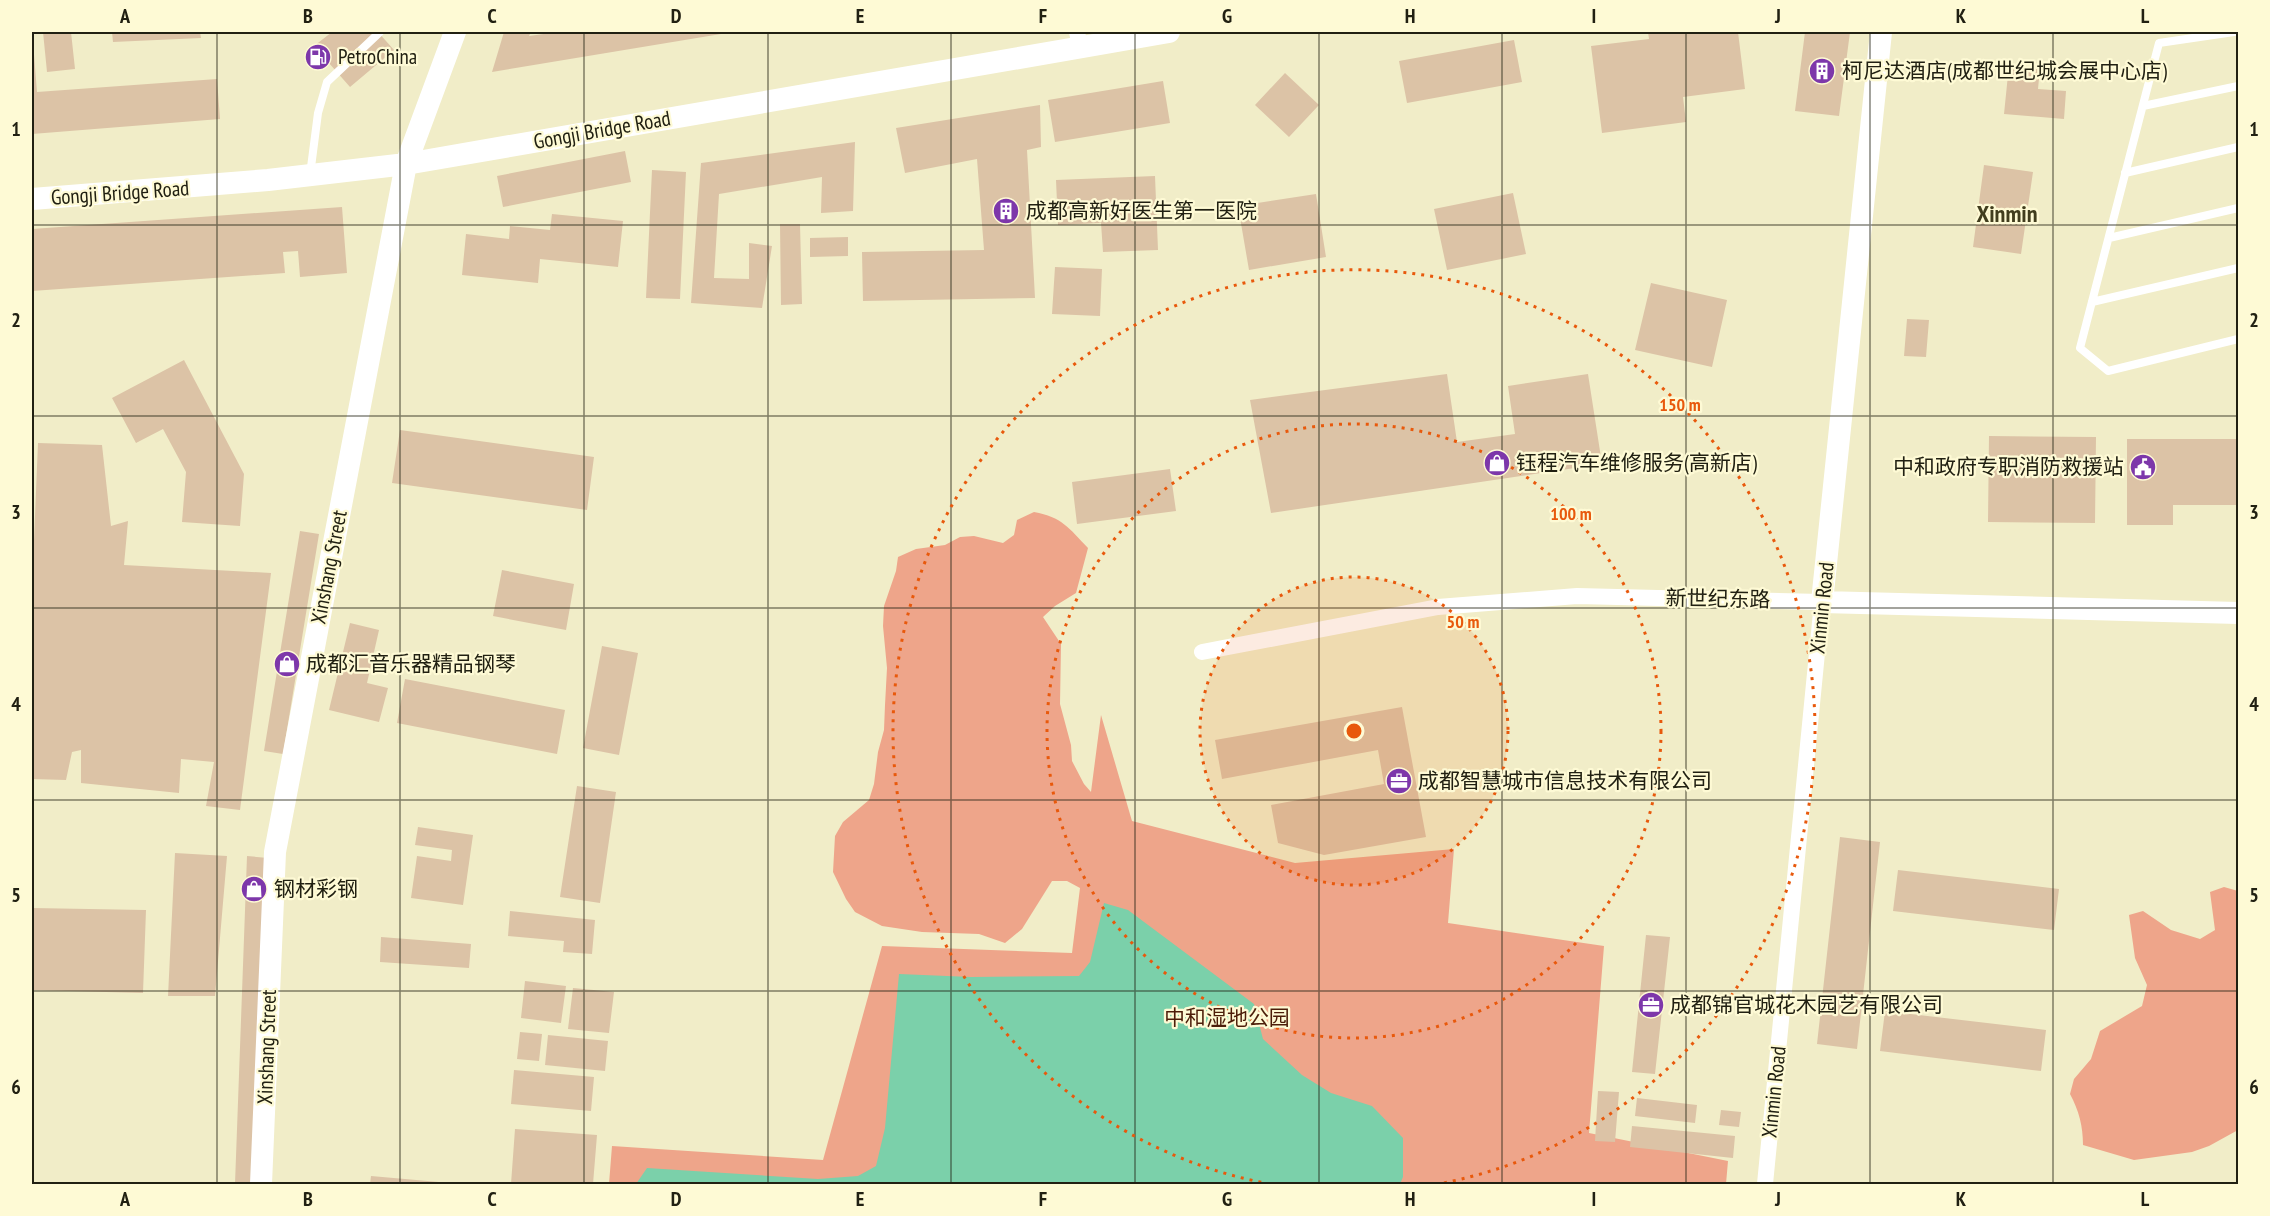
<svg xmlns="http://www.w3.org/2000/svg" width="2270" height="1216" font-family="'PT Sans Narrow','Noto Sans SC',sans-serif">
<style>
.green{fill:#eea58a}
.water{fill:#7bd0aa}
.building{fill:#dcc3a6}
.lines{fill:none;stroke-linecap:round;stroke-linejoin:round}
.service{stroke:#fff;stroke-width:8}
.minor{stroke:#fff;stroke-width:16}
.secondary{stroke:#fff;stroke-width:22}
.grid{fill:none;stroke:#212012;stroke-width:1.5;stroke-opacity:0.55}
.ring{fill:none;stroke:#e8590c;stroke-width:3;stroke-dasharray:3 6}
.labels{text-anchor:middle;stroke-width:4.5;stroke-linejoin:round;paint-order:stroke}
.poi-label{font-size:21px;fill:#212012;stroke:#fefad5;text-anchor:start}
.street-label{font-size:21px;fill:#212012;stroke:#fefad5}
.park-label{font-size:21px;fill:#4c1d09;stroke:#fefad5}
.quarter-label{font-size:24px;font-weight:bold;fill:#413d1e;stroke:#fefad5}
.centre{fill:#e8590c;stroke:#fefad5;stroke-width:3}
.ring-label{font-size:18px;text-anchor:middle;font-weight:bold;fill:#e8590c;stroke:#fefad5;stroke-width:4.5;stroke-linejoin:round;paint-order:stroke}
.neatline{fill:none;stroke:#212012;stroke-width:2}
.grid-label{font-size:20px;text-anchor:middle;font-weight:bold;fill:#212012}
</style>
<rect width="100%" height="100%" fill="#f1edc8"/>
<path class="green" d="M 1034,512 C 1062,517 1069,528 1088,548 L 1076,593 L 1055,606 L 1043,617 L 1061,644 L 1060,704 L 1071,745 L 1072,761 L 1084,784 L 1091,792 L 1101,715 L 1132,821 L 1295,863 L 1454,849 L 1448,923 L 1604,946 L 1589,1133 L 1728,1161 L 1726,1184 L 609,1184 L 612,1146 L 823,1160 L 882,946 L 1072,953 L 1080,888 L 1067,881 L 1052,881 L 1022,929 L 1005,943 L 979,934 L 922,932 L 882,926 L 855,912 L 846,899 L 833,872 L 835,836 L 843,822 L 869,800 L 874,784 L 878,752 L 884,730 L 885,705 L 887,668 L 883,626 L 884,606 L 896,571 L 898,557 L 916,549 L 945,545 L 960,537 L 974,536 L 1003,543 L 1014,535 L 1017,520 Z
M 2224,887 L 2238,891 L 2238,1130 L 2209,1146 L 2192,1152 L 2134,1160 L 2083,1145 C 2083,1126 2079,1111 2070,1094 L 2074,1079 L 2091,1059 L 2100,1031 L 2142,1006 L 2147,985 L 2135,958 L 2129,915 L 2143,911 L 2171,930 L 2200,939 L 2215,930 L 2210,892 Z"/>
<path class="water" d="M 1104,903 L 1128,910 L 1254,1004 L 1263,1039 L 1302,1075 L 1331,1093 L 1372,1106 L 1403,1138 L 1403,1177 L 1400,1184 L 636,1184 L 647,1168 L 818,1179 L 858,1176 L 876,1166 L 885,1128 L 899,974 L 971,977 L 1079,976 L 1090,962 Z"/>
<path class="building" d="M 43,32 L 71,32 L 75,69 L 47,72 Z
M 112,32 L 200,32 L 201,38 L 113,42 Z
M 332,32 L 378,32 L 394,50 L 350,87 L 314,46 Z
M 504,32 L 531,32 L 529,36 L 558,32 L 727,33 L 492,72 Z
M 1648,32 L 1738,32 L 1745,89 L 1683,97 L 1686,122 L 1602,133 L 1591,46 L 1649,39 Z
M 1805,32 L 1850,32 L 1839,116 L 1795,111 Z
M 1514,40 L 1522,82 L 1407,103 L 1399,61 Z
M 33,42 L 37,92 L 217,79 L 220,119 L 32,134 L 32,43 Z
M 2009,65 L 2040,68 L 2038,89 L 2066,91 L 2064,119 L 2004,114 Z
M 1285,73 L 1319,105 L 1289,137 L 1255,105 Z
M 1163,81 L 1170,123 L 1055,142 L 1048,100 Z
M 1040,105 L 1041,147 L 1027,150 L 1035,298 L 863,301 L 862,252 L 984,250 L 977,159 L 905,173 L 896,128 Z
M 855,142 L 853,211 L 821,213 L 822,177 L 719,194 L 714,278 L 749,279 L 749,243 L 772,246 L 762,308 L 691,303 L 701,163 Z
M 625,151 L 631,182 L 503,207 L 497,176 Z
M 1984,165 L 2033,172 L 2021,254 L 1973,247 Z
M 652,170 L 686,172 L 680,299 L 646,298 Z
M 1155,176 L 1158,250 L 1103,252 L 1101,223 L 1058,225 L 1056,180 Z
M 1513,193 L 1526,254 L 1447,270 L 1434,209 Z
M 1316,194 L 1326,257 L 1249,270 L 1238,206 Z
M 342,207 L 347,273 L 300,277 L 298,251 L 283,252 L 285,273 L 32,291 L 32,229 Z
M 552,214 L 623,221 L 618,267 L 540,259 L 538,283 L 462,275 L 466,234 L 509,239 L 510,226 L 550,230 Z
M 780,224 L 800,224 L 802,304 L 781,305 Z
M 848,237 L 848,256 L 810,257 L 810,238 Z
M 1055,267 L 1102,269 L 1100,316 L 1052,314 Z
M 1651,283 L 1727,300 L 1712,367 L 1635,350 Z
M 1907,319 L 1929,320 L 1926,357 L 1904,356 Z
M 184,360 L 244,474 L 240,526 L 182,522 L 186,472 L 163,429 L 136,443 L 112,398 Z
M 1447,374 L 1457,442 L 1515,434 L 1508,386 L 1588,374 L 1602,464 L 1271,513 L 1250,400 Z
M 400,430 L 594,457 L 587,510 L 392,483 Z
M 1989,436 L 2096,437 L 2095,523 L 1988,522 Z
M 2127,439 L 2238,439 L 2238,505 L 2173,505 L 2173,525 L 2127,525 Z
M 38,443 L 102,445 L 111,526 L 128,521 L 124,565 L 271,573 L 240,810 L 206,806 L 214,762 L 181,759 L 179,793 L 81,783 L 81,750 L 72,752 L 66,780 L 32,779 L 32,540 L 34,540 Z
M 1170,469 L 1176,511 L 1077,524 L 1072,482 Z
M 300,531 L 319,534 L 283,754 L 264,751 Z
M 502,570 L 574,584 L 566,630 L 493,616 Z
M 350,623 L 379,630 L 367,683 L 388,688 L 379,722 L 329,710 Z
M 602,646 L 638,653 L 619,755 L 583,748 Z
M 405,679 L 565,710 L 557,754 L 397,723 Z
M 1402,707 L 1426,837 L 1324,855 L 1278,843 L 1271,805 L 1384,784 L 1378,750 L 1222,779 L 1215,740 Z
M 577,786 L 616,792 L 600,903 L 560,897 Z
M 418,827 L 473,835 L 463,905 L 411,898 L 417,856 L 451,861 L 452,850 L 415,845 Z
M 1840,837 L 1880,842 L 1857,1049 L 1817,1044 Z
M 175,853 L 227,856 L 215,996 L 168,996 Z
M 247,856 L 268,858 L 254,1184 L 235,1184 Z
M 1898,870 L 2059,889 L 2054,930 L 1893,911 Z
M 32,908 L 146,910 L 143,993 L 32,990 Z
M 510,911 L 595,920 L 592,954 L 563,952 L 564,941 L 508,936 Z
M 1646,935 L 1670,937 L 1655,1074 L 1632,1072 Z
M 381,937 L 471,944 L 469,968 L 380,962 Z
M 525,981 L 566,986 L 561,1023 L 521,1018 Z
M 573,988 L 614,992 L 609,1033 L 568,1029 Z
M 1885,1011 L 2046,1030 L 2041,1071 L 1880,1051 Z
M 520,1032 L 542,1034 L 539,1061 L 517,1059 Z
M 548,1035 L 608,1041 L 605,1071 L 545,1065 Z
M 514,1070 L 594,1077 L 591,1111 L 511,1104 Z
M 1598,1091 L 1619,1092 L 1615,1142 L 1595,1141 Z
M 1637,1098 L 1697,1105 L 1695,1123 L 1635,1116 Z
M 1721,1110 L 1741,1112 L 1739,1127 L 1719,1125 Z
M 1632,1126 L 1735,1136 L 1733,1158 L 1630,1147 Z
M 515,1129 L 597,1135 L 593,1184 L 511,1184 Z
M 371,1176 L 450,1183 L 450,1184 L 370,1184 Z"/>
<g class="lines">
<path class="service" d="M 2234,32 L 2159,43 L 2080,348 L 2108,371 L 2238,339
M 2143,106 L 2238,86
M 2125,173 L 2238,147
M 310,175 L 318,113 L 327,82 L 380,32
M 2109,238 L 2238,208
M 2092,302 L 2238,268"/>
<path class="minor" d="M 1077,32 L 1080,47
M 1202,652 L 1438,607 L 1577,596 L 1822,602 L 1765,1184"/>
<path class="secondary" d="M 1881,32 L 1822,602 L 2238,613
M 32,199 L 268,180 L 406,164 L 1169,32
M 261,1184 L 275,852 L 406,164 L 455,32"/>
</g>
<path class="grid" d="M 217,32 L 217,1184M 400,32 L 400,1184M 584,32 L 584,1184M 768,32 L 768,1184M 951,32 L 951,1184M 1135,32 L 1135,1184M 1319,32 L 1319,1184M 1502,32 L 1502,1184M 1686,32 L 1686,1184M 1870,32 L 1870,1184M 2053,32 L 2053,1184M 32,225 L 2238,225M 32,416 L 2238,416M 32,608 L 2238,608M 32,800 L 2238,800M 32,991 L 2238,991"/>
<circle cx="1354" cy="731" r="154" fill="#e8590c" fill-opacity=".12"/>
<g class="ring">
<circle cx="1354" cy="731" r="154"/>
<circle cx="1354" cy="731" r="307"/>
<path d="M1270 1184A461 461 0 1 1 1438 1184"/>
</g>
<defs>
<symbol id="fuel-disc" viewBox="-11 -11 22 22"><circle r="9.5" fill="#7d37aa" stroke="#fefad5"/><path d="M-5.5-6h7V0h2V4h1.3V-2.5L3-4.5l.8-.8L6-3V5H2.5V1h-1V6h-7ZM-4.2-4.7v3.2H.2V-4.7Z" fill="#fff"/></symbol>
<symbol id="building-disc" viewBox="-11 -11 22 22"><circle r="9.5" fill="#7d37aa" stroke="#fefad5"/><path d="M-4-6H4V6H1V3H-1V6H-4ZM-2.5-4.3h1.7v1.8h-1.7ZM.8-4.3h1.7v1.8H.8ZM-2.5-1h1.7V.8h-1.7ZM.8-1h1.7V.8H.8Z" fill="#fff"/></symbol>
<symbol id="shop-disc" viewBox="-11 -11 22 22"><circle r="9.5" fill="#7d37aa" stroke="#fefad5"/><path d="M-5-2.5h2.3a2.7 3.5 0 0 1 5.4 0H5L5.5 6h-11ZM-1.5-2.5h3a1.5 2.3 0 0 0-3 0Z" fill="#fff"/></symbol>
<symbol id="civic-disc" viewBox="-11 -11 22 22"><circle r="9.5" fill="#7d37aa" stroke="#fefad5"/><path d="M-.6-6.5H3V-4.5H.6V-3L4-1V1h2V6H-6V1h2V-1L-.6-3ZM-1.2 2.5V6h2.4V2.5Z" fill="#fff"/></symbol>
<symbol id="office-disc" viewBox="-11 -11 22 22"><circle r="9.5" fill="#7d37aa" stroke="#fefad5"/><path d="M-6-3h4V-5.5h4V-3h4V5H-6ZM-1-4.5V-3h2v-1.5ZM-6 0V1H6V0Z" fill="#fff"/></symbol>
</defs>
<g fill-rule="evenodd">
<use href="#fuel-disc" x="303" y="42" width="30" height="30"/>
<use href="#building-disc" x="1807" y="56" width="30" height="30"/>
<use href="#building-disc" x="991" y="196" width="30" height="30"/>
<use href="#shop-disc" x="1482" y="448" width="30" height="30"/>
<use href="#civic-disc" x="2128" y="452" width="30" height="30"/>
<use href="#shop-disc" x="272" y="649" width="30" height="30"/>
<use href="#office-disc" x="1384" y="766" width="30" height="30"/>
<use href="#shop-disc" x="239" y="874" width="30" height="30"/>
<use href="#office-disc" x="1636" y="990" width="30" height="30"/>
</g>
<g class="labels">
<g class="poi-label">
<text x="338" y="64">PetroChina</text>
<text x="1842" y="78">柯尼达酒店(成都世纪城会展中心店)</text>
<text x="1026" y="218">成都高新好医生第一医院</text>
<text x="1516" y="470">钰程汽车维修服务(高新店)</text>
<text x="2124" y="474" text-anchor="end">中和政府专职消防救援站</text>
<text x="306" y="671">成都汇音乐器精品钢琴</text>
<text x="1418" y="788">成都智慧城市信息技术有限公司</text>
<text x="274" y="896">钢材彩钢</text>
<text x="1670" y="1012">成都锦官城花木园艺有限公司</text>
</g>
<g class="street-label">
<text transform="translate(602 130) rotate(-10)" y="7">Gongji Bridge Road</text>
<text transform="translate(120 193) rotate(-4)" y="7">Gongji Bridge Road</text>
<text transform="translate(329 567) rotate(-79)" y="7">Xinshang Street</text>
<text transform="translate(1718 599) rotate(1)" y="7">新世纪东路</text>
<text transform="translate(1822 608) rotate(-84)" y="7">Xinmin Road</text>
<text transform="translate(267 1047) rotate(-88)" y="7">Xinshang Street</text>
<text transform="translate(1774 1092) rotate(-84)" y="7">Xinmin Road</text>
</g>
<g class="park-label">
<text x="1227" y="1025">中和湿地公园</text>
</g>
<g class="quarter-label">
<text x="2007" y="222">Xinmin</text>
</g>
</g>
<circle cx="1354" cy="731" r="9" class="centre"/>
<g class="ring-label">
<text x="1680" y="411">150 m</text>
<text x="1571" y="520">100 m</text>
<text x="1463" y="628">50 m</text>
</g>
<rect width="2270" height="1216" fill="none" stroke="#fefad5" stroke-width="66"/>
<rect x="33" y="33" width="2204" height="1150" class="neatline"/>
<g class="grid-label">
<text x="125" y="23">A</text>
<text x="308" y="23">B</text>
<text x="492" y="23">C</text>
<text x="676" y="23">D</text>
<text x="860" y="23">E</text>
<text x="1043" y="23">F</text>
<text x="1227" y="23">G</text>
<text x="1410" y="23">H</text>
<text x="1594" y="23">I</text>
<text x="1778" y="23">J</text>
<text x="1961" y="23">K</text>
<text x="2145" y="23">L</text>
<text x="16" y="136">1</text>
<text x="2254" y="136">1</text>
<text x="16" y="327">2</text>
<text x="2254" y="327">2</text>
<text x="16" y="519">3</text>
<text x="2254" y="519">3</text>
<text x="16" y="711">4</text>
<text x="2254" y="711">4</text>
<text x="16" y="902">5</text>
<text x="2254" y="902">5</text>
<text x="16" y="1094">6</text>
<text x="2254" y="1094">6</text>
<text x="125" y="1206">A</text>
<text x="308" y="1206">B</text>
<text x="492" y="1206">C</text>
<text x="676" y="1206">D</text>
<text x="860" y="1206">E</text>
<text x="1043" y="1206">F</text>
<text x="1227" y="1206">G</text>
<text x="1410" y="1206">H</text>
<text x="1594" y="1206">I</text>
<text x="1778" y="1206">J</text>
<text x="1961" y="1206">K</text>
<text x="2145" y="1206">L</text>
</g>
</svg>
